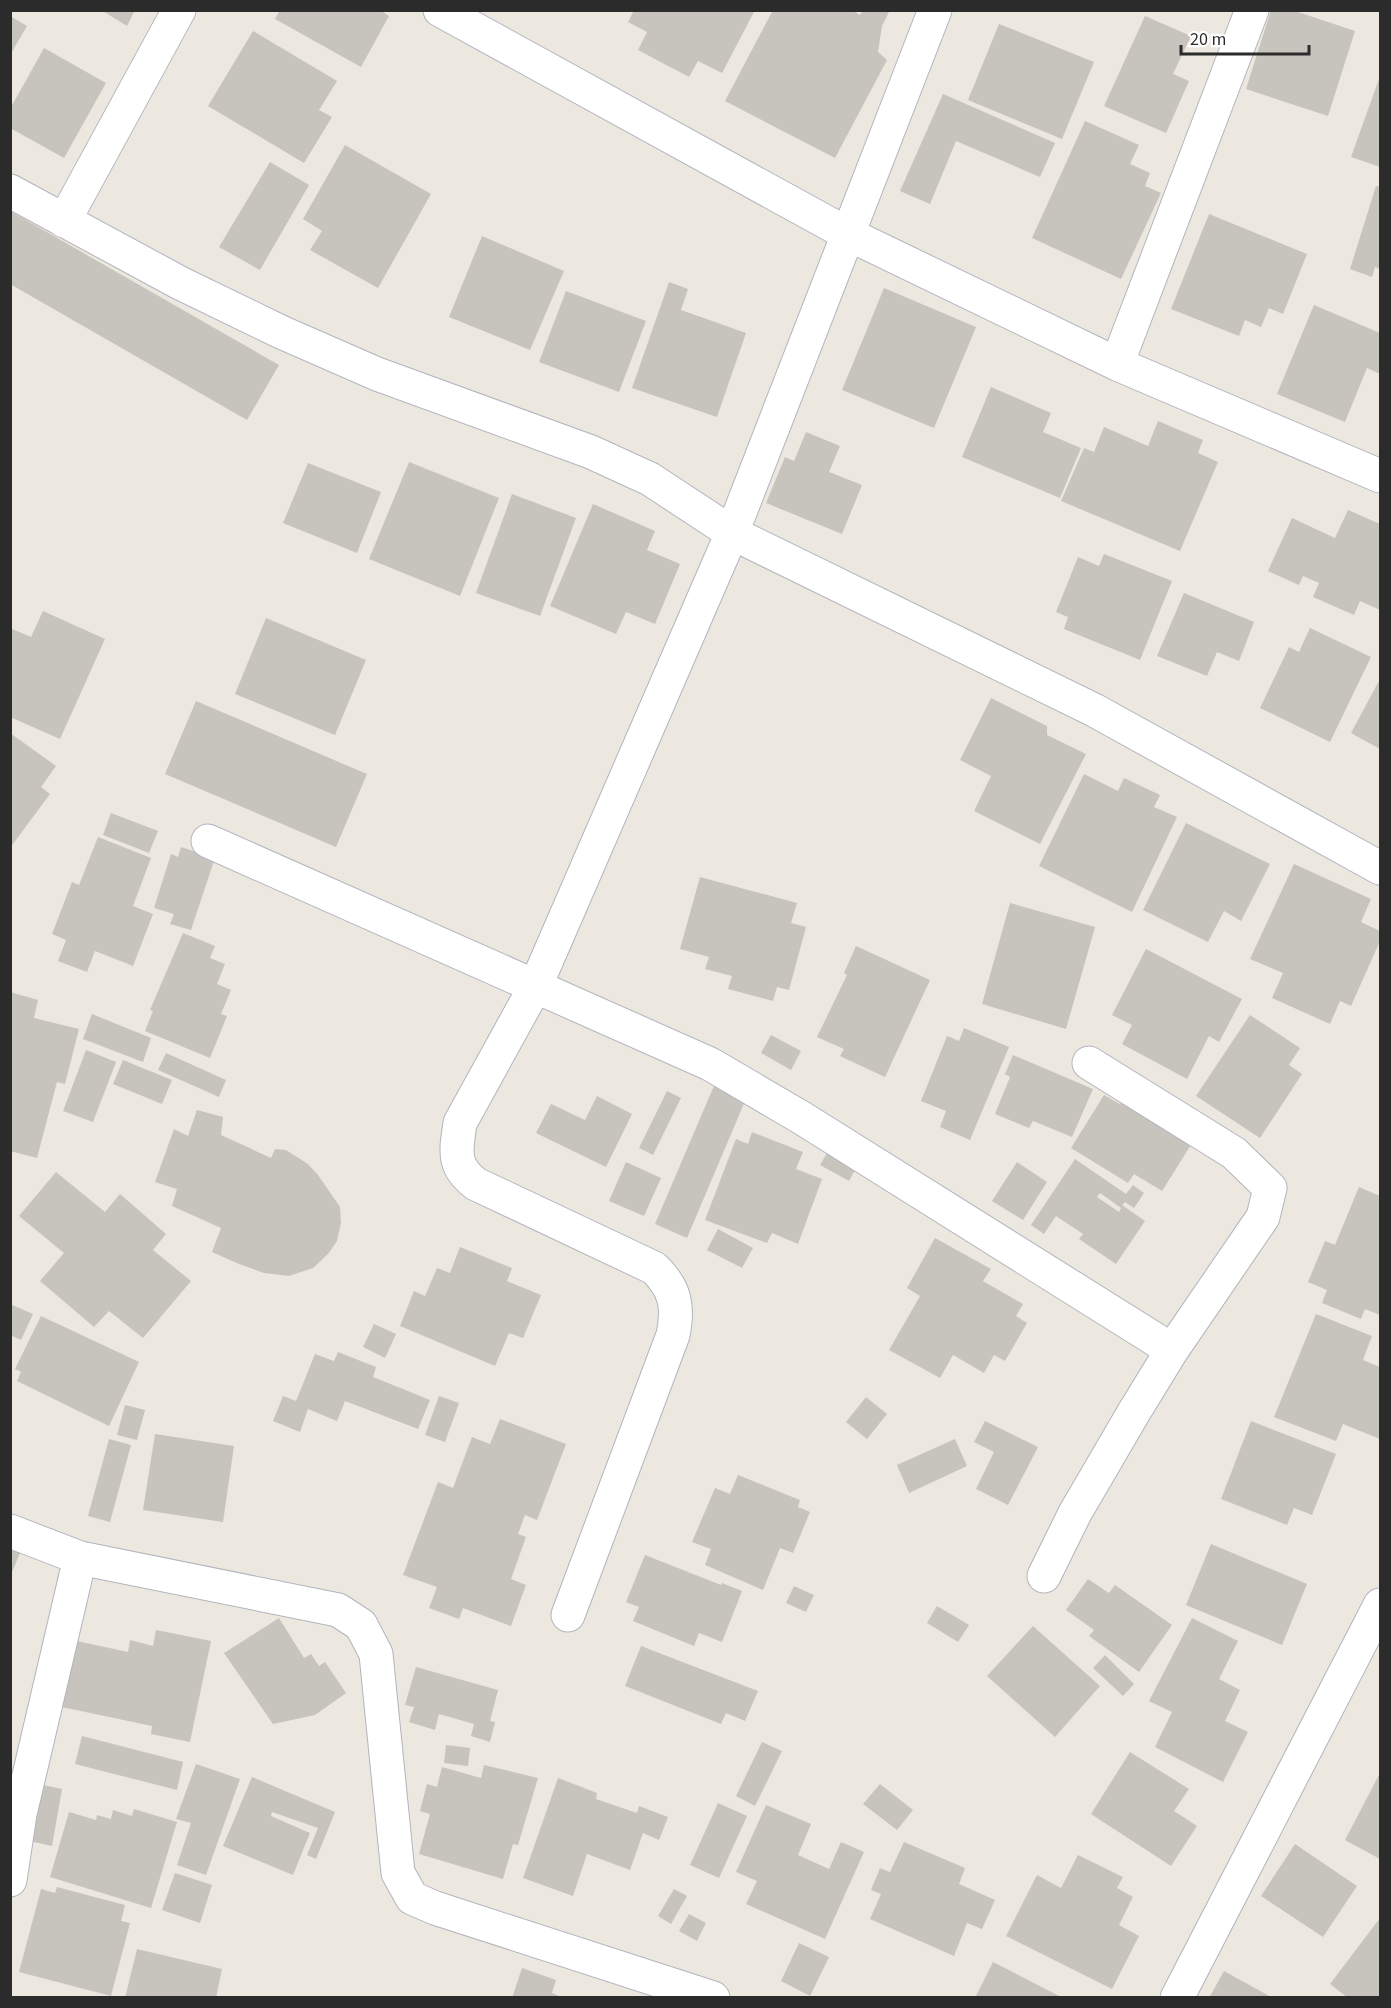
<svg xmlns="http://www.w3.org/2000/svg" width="1391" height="2008" font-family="'Source Sans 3',sans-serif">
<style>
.building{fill:#c7c4be;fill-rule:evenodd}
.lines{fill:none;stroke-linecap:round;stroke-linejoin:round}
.street-casing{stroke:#b2b5bd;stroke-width:35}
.street{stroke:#fff;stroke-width:33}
</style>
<rect width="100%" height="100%" fill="#ece7df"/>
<path class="building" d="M 101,10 L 135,10 L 127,26 Z
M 280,10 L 380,10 L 389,16 L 361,67 L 275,19 Z
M 634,10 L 755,10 L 722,73 L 698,61 L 689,77 L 638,50 L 647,32 L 628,22 Z
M 773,10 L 852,10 L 860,15 L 863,10 L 890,10 L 882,26 L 878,52 L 887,60 L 835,158 L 725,101 Z
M 1271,10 L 1292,10 L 1355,31 L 1328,116 L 1246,89 Z
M 10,16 L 27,26 L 10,55 Z
M 1145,16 L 1191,36 L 1173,74 L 1189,81 L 1166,133 L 1104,106 Z
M 999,24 L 1094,62 L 1062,139 L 968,100 Z
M 253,31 L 337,81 L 319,110 L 332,117 L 304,163 L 208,106 Z
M 44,48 L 106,83 L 64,158 L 10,128 L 10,109 Z
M 1380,76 L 1380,167 L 1351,157 Z
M 943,94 L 1055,143 L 1040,177 L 956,141 L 930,204 L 900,191 Z
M 1085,121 L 1139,145 L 1130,164 L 1150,173 L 1145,186 L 1161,193 L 1121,279 L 1032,238 Z
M 345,145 L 431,194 L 378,288 L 310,250 L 322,231 L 303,219 Z
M 270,162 L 309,185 L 260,270 L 219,247 Z
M 1376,186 L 1380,187 L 1380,269 L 1375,267 L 1372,277 L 1350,269 Z
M 10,211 L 279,365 L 247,420 L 10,284 Z
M 1209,214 L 1307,254 L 1283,314 L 1269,308 L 1261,327 L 1245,320 L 1239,336 L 1171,309 Z
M 482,236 L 564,271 L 530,350 L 449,317 Z
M 669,282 L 688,289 L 681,310 L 746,333 L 717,417 L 632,388 Z
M 884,288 L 976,327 L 934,428 L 842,390 Z
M 566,291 L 646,321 L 619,392 L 539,362 Z
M 1314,305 L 1380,333 L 1380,374 L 1367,368 L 1345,422 L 1277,394 Z
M 991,387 L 1051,413 L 1043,432 L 1081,448 L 1060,498 L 962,457 Z
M 1158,421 L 1203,440 L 1198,453 L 1218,462 L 1180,551 L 1061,501 L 1084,448 L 1094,452 L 1104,427 L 1148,446 Z
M 806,432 L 840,446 L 829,472 L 862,485 L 842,534 L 766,503 L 785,457 L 794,461 Z
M 409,462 L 499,498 L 460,596 L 369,559 Z
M 308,463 L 381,492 L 357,553 L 283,523 Z
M 512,494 L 576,518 L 540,616 L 476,593 Z
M 593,504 L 655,531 L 647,550 L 680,564 L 655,624 L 626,612 L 616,634 L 550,606 Z
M 1348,510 L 1380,524 L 1380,610 L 1360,601 L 1354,615 L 1313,597 L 1319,583 L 1303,576 L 1299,585 L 1268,571 L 1292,518 L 1335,538 Z
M 1104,554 L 1172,581 L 1140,660 L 1064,629 L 1068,617 L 1056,612 L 1078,557 L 1099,566 Z
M 1184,593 L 1254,622 L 1239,661 L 1217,652 L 1207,676 L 1157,656 Z
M 43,611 L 105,639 L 60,739 L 10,717 L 10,628 L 31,637 Z
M 266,618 L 366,660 L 335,735 L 235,694 Z
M 1310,628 L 1371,657 L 1330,742 L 1260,708 L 1289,647 L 1299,652 Z
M 1380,679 L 1380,749 L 1351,733 Z
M 991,698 L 1047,726 L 1047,735 L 1086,754 L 1040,844 L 974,811 L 991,776 L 960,760 Z
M 196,701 L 367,774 L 336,847 L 165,774 Z
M 10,733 L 56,766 L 41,787 L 50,794 L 10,848 Z
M 1084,774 L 1118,791 L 1124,778 L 1160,795 L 1154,807 L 1177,817 L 1132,912 L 1039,866 Z
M 111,813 L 158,831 L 149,853 L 103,835 Z
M 1186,823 L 1270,864 L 1241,921 L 1224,911 L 1208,942 L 1143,910 Z
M 98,837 L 151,858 L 133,906 L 153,914 L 133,966 L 95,951 L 87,972 L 58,961 L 66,940 L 52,934 L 72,882 L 79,885 Z
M 181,847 L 215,858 L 191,930 L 170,924 L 174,914 L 154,908 L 171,854 L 178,857 Z
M 1294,864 L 1371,899 L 1361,922 L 1380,931 L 1380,941 L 1351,1006 L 1340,1001 L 1330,1024 L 1272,998 L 1283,973 L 1250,959 Z
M 700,877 L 797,903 L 791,923 L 806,927 L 789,990 L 777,987 L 773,1001 L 728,989 L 732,976 L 705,969 L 709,957 L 680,949 Z
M 1010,903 L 1095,927 L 1066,1029 L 982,1004 Z
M 183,933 L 215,946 L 210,958 L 225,964 L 217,984 L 231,990 L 221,1014 L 227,1016 L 210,1058 L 145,1031 L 153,1011 L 150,1010 Z
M 856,946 L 930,980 L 885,1077 L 840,1056 L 844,1049 L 817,1037 L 847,975 L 844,973 Z
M 1146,949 L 1242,999 L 1219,1042 L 1209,1036 L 1187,1079 L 1122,1044 L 1132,1025 L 1112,1015 Z
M 10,992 L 38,1000 L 34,1018 L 79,1029 L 65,1084 L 57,1082 L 37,1158 L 10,1151 Z
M 92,1014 L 151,1038 L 143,1062 L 83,1039 Z
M 1250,1015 L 1300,1048 L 1289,1065 L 1302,1074 L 1260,1138 L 1196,1096 Z
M 964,1028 L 1009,1047 L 970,1140 L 940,1127 L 946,1111 L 921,1101 L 947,1036 L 959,1041 Z
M 771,1035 L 801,1051 L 791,1070 L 761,1053 Z
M 86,1050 L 116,1062 L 93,1122 L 63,1111 Z
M 166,1053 L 226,1080 L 219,1097 L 158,1070 Z
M 1013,1055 L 1093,1089 L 1072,1137 L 1033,1121 L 1029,1128 L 995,1114 L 1010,1077 L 1005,1074 Z
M 123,1060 L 172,1080 L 162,1104 L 113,1084 Z
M 716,1081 L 748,1094 L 687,1238 L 655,1224 Z
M 667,1091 L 681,1098 L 653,1155 L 639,1148 Z
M 1104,1095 L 1120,1104 L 1125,1098 L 1194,1140 L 1162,1191 L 1134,1174 L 1128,1183 L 1071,1148 Z
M 597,1096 L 632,1114 L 606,1167 L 536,1133 L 551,1104 L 585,1120 Z
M 197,1110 L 223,1117 L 221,1135 L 271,1158 L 275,1149 L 286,1150 L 308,1164 L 318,1175 L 340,1207 L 341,1223 L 337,1241 L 328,1254 L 313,1268 L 289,1276 L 264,1273 L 239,1264 L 212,1252 L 221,1228 L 172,1206 L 177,1189 L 155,1182 L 174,1129 L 188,1136 Z
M 752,1132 L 803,1152 L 796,1169 L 822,1179 L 798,1244 L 772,1233 L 767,1243 L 705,1220 L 736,1139 L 748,1144 Z
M 827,1153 L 856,1168 L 849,1181 L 820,1165 Z
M 1075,1159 L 1126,1194 L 1133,1185 L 1144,1193 L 1134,1208 L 1125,1202 L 1122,1205 L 1145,1221 L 1116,1264 L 1079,1239 L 1083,1234 L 1056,1216 L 1044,1234 L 1031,1225 ZM 1100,1193 L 1121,1208 L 1119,1212 L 1097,1197 Z
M 626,1162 L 661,1178 L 644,1216 L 609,1201 Z
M 1017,1162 L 1047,1182 L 1023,1220 L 992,1201 Z
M 56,1172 L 105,1212 L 120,1194 L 166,1234 L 153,1250 L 191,1281 L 143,1338 L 109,1311 L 94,1327 L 40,1281 L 64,1253 L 19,1216 Z
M 1359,1187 L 1380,1196 L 1380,1315 L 1365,1309 L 1361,1319 L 1322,1303 L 1327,1290 L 1308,1282 L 1325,1241 L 1335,1245 Z
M 718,1229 L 753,1248 L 742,1268 L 707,1250 Z
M 935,1238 L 991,1269 L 983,1281 L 1023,1304 L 1016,1316 L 1027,1323 L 1005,1361 L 994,1355 L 984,1373 L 953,1355 L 940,1378 L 889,1350 L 920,1296 L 907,1288 Z
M 460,1247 L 512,1268 L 507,1281 L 541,1295 L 523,1338 L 509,1333 L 495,1366 L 400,1326 L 414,1291 L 425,1296 L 437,1268 L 450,1273 Z
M 10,1304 L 33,1314 L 21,1340 L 10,1335 Z
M 1316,1314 L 1372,1336 L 1363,1360 L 1380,1367 L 1380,1439 L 1343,1424 L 1336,1441 L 1274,1417 Z
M 41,1316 L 139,1362 L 109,1426 L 17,1381 L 21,1372 L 15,1369 Z
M 374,1324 L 396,1334 L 385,1358 L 363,1347 Z
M 338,1352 L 376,1367 L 373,1377 L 430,1400 L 418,1429 L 345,1401 L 337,1421 L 308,1409 L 300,1432 L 273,1421 L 283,1396 L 296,1401 L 315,1354 L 334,1361 Z
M 439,1396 L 459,1403 L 445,1442 L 425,1435 Z
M 866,1397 L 887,1414 L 867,1439 L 846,1422 Z
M 125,1405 L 145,1410 L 137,1440 L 117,1435 Z
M 500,1419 L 566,1444 L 537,1520 L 525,1515 L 518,1534 L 526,1537 L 511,1579 L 526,1585 L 511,1626 L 463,1608 L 459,1619 L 429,1608 L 437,1587 L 403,1575 L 438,1482 L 453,1488 L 472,1437 L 490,1444 Z
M 985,1421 L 1038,1447 L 1008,1505 L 976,1489 L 994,1452 L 974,1442 Z
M 1251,1421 L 1336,1454 L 1312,1515 L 1294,1508 L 1287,1525 L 1221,1499 Z
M 155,1434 L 234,1446 L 223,1522 L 143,1510 Z
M 109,1439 L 131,1445 L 110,1522 L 88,1516 Z
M 955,1439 L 967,1466 L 909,1493 L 897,1465 Z
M 738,1475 L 800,1500 L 798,1507 L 810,1512 L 793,1553 L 780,1548 L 763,1590 L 705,1565 L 711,1549 L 692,1542 L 715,1488 L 730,1494 Z
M 10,1544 L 22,1548 L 10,1577 Z
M 1211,1544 L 1307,1584 L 1282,1645 L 1186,1605 Z
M 645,1555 L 721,1585 L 722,1583 L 742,1591 L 722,1642 L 699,1633 L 694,1646 L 633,1621 L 639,1607 L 626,1602 Z
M 1088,1579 L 1109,1593 L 1115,1585 L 1172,1625 L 1139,1672 L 1089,1636 L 1094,1630 L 1066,1610 Z
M 794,1586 L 814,1595 L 806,1612 L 786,1603 Z
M 937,1606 L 969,1625 L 958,1642 L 927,1623 Z
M 279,1618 L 304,1658 L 311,1654 L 319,1666 L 325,1662 L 346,1693 L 315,1715 L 273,1724 L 224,1653 Z
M 1192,1618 L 1238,1641 L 1219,1679 L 1240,1690 L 1225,1721 L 1248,1732 L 1223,1782 L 1155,1747 L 1172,1712 L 1149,1701 Z
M 1033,1626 L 1100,1686 L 1055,1737 L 987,1676 Z
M 156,1630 L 211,1641 L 190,1742 L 151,1734 L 152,1726 L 57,1706 L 72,1640 L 128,1652 L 130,1640 L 153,1646 Z
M 641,1646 L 758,1691 L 745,1721 L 726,1713 L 721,1724 L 625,1686 Z
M 1105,1655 L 1134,1684 L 1123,1696 L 1093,1668 Z
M 416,1667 L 498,1690 L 490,1721 L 495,1722 L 490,1742 L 471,1736 L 474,1724 L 439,1714 L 435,1730 L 409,1722 L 414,1707 L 405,1705 Z
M 82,1736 L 183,1762 L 177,1790 L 75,1764 Z
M 762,1742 L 782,1751 L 755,1806 L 736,1796 Z
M 446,1745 L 470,1748 L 468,1766 L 444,1763 Z
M 1130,1752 L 1189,1789 L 1174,1811 L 1197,1826 L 1171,1866 L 1091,1814 Z
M 196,1764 L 240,1779 L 206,1875 L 177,1865 L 191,1823 L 176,1819 Z
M 484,1765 L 538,1778 L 518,1845 L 513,1844 L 503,1879 L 419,1854 L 430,1814 L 420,1811 L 427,1784 L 437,1787 L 442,1767 L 481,1778 Z
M 1380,1773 L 1380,1859 L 1345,1840 Z
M 252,1777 L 335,1812 L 316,1859 L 307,1855 L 318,1828 L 272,1812 L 271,1816 L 310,1833 L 293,1875 L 223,1846 Z
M 558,1778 L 597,1793 L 596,1799 L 637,1813 L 639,1806 L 668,1817 L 659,1840 L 643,1833 L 630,1870 L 587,1854 L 573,1896 L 523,1878 Z
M 39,1784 L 62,1789 L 52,1846 L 29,1841 Z
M 880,1784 L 913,1810 L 897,1830 L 863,1804 Z
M 718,1803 L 747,1816 L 719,1878 L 690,1865 Z
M 766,1805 L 811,1824 L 798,1855 L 829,1869 L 841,1842 L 864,1852 L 825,1939 L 746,1904 L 757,1881 L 736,1872 Z
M 134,1809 L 177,1822 L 151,1908 L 50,1877 L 69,1812 L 96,1820 L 97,1815 L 111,1819 L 113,1810 L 132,1816 Z
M 904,1842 L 965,1868 L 959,1884 L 995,1900 L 982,1929 L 967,1923 L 954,1956 L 870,1919 L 881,1894 L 871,1890 L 880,1868 L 890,1872 Z
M 1295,1844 L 1357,1886 L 1323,1937 L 1261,1896 Z
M 1078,1855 L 1123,1877 L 1117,1888 L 1133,1897 L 1119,1925 L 1139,1936 L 1112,1989 L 1006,1936 L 1037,1875 L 1061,1888 Z
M 175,1873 L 212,1885 L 200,1923 L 162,1910 Z
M 57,1887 L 125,1905 L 121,1921 L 130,1923 L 111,1996 L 19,1972 L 41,1889 L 55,1893 Z
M 674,1889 L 687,1896 L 671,1924 L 658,1916 Z
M 689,1914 L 706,1923 L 697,1941 L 679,1931 Z
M 1380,1918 L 1380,1998 L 1348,1998 L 1330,1984 Z
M 799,1943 L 829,1957 L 810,1996 L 781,1981 Z
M 137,1949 L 222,1969 L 216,1998 L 125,1998 Z
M 993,1962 L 1063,1998 L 975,1998 Z
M 522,1968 L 556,1980 L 552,1993 L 563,1998 L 512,1998 Z
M 1224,1971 L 1273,1998 L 1209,1998 Z"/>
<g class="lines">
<defs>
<path id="street" d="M 440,10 L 846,233 L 1117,364 L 1380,476
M 10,191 L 180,283 L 281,332 L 377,374 L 591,452 L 650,479 L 732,533 L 1094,710 L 1380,868
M 64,221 L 179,10
M 1117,364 L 1252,10
M 208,841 L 710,1064 L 802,1118 L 1172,1350
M 10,1531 L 80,1558 L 338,1610 L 361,1625 L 376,1654 L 398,1873 L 412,1898 L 435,1908 L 713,1998
M 1044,1576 L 1075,1513 L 1134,1412 L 1172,1350 L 1263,1217 L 1270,1188 L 1234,1153 L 1089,1063
M 568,1615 L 673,1335 C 679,1306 675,1288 654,1268 L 476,1184 C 452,1166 456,1151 460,1123 L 536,985 L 732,533 L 935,10
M 10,1880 L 20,1814 L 80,1558
M 1177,1998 L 1380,1605"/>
</defs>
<use href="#street" class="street-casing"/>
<use href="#street" class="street"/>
</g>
<rect width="1391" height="2008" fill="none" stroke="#2b2b2b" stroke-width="24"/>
<path d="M1181 45v9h128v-9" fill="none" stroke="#2b2b2b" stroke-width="3"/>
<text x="1190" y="45" font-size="18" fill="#2b2b2b" stroke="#ffffff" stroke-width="4.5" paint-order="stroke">20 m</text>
</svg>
